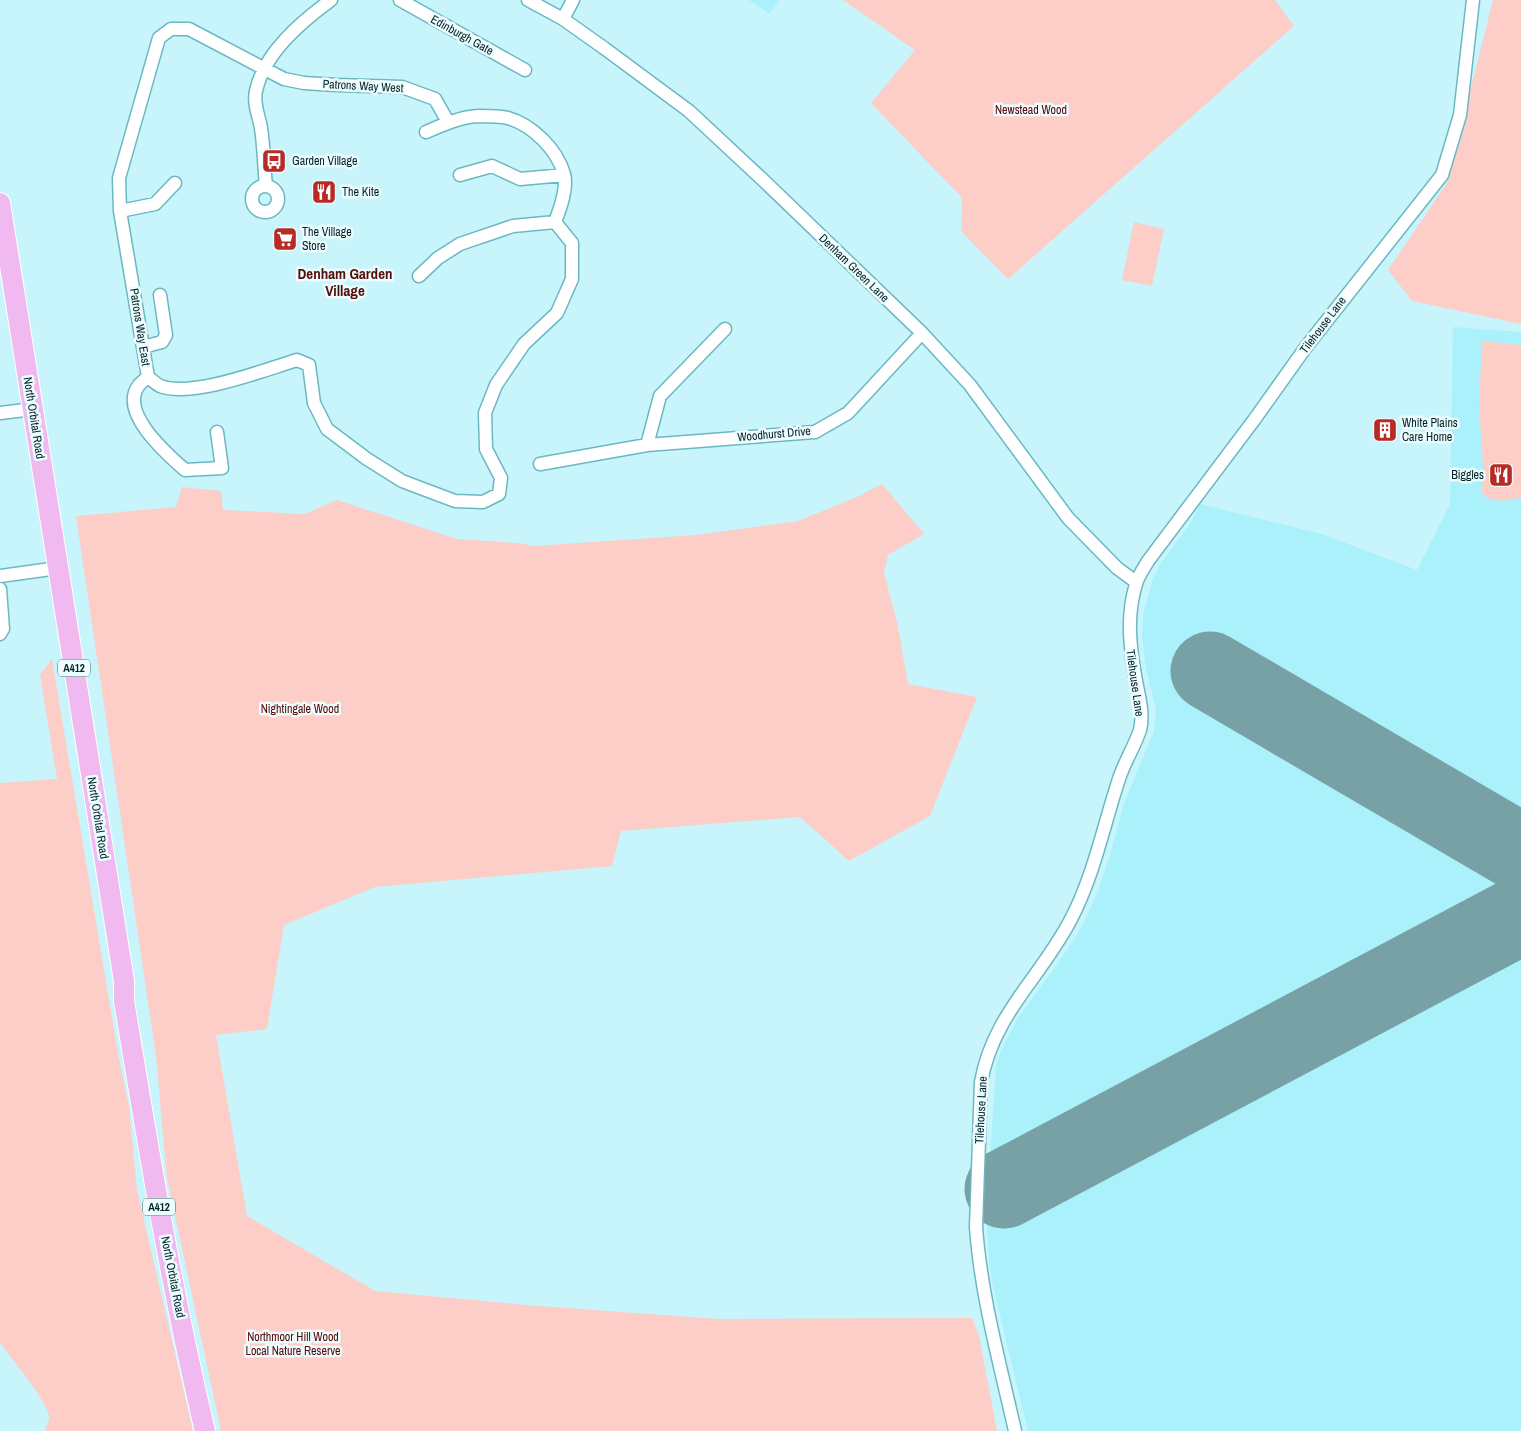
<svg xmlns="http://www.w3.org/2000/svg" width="1521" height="1431" font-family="'Archivo Narrow',sans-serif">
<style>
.built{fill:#abf1fb}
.green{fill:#fccec7}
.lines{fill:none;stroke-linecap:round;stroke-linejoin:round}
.runway{stroke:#78a1a6;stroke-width:79}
.minor-casing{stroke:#6bb8c3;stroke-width:15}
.primary-casing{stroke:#fff;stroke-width:22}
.minor{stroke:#fff;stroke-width:12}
.primary{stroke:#f0b9ef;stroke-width:20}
.labels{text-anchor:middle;stroke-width:5;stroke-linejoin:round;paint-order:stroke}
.shield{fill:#edfcfe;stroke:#486468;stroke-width:1}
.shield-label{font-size:11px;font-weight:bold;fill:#012327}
.street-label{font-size:12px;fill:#012327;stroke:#edfcfe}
.park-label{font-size:12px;fill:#580505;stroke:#edfcfe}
.poi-label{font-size:12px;fill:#012327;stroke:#edfcfe;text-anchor:start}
.quarter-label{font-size:15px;font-weight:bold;fill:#540f0c;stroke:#edfcfe}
</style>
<rect width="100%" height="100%" fill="#c8f5fb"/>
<path class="built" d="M 749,0 L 780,0 L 769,14 Z
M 1453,327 L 1521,332 L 1521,1431 L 1028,1431 L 992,1282 L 989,1259 L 987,1229 L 988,1187 L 996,1066 L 1002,1049 L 1016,1021 L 1070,946 L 1085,920 L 1097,893 L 1110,855 L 1123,806 L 1154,731 L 1156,710 L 1146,669 L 1142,635 L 1143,616 L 1153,578 L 1161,563 L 1188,527 L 1200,504 L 1322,534 L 1417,570 L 1450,504 Z"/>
<path class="green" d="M 843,0 L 1275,0 L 1294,26 L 1008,279 L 961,231 L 962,198 L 871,103 L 915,50 Z
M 1493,0 L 1521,0 L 1521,324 L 1412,301 L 1388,270 L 1447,183 Z
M 1134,222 L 1164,229 L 1152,286 L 1122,280 Z
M 1482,341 L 1521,345 L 1521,497 C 1509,501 1491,504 1482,493 L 1483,466 L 1479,405 Z
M 882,484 L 924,534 L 888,555 L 884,573 L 897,622 L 908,684 L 977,697 L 930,816 L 849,861 L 800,817 L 621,831 L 612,866 L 375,887 L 284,925 L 267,1029 L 216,1035 L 247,1216 L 375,1291 L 526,1305 L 718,1319 L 972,1318 L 979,1336 L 997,1431 L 221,1431 L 167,1178 L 156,1056 L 76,516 L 176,507 L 182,487 L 221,491 L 223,510 L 305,514 L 337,500 L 457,539 L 517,543 L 534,546 L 696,535 L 798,521 L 857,497 Z
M 52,659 L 119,1059 L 129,1107 L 137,1190 L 193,1431 L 45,1431 C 46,1426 50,1421 49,1416 C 45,1398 12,1359 0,1343 L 0,783 L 57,779 L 40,675 Z"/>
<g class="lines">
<path class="runway" d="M 1210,671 L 1521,853
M 1004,1189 L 1521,915"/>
<defs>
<path id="minor" d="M 400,0 L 525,70
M 528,0 L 563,19 L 604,48 L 689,111 L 762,179 L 922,333 L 970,385 L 1068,518 L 1117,568 L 1136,582
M 563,19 L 573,0
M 448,122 L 435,99 L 402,87 L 336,85 L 304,83 L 284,79 L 189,29 L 171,29 L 159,38 L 119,178 L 120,211 L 148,377 C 152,380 156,384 160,386 C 193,398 264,370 297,360 L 309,365 L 314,403 L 327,429 L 367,459 L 402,481 L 455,501 L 483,502 L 499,494 L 501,478 L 486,449 L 485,413 L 496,385 L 524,344 L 557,313 L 572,279 L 572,243 L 555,222
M 426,132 C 442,125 460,117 478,116 C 486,116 500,116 508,118 C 532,125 557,149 564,174 C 568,188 560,209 555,222
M 460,175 L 492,166 L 520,179 L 564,175
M 266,186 C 264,167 264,147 261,128 C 259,116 253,104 256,91 C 264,53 301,22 331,0
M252 199a13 13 0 1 1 26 0a13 13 0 1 1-26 0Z
M 120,211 L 155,204 L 175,183
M 419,276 L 438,258 L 460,244 L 513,226 L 555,222
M 143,347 L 162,342 L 166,335 L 160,295
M 148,377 C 145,379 142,382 139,385 C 118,412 167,454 185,470 L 222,468 L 217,432
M 0,413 L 33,409
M 647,445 L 660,396 L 725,329
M 540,464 L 647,445 L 815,432 L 848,413 L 922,333
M 0,576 L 58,568
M 0,589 L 3,629 L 0,634
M 1015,1431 C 1000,1364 981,1296 976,1227 L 981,1082 C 993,1015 1040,978 1070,921 C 1093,878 1103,828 1118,782 C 1123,764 1134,748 1140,730 C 1144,714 1139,697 1136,681 C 1130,649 1126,616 1136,584 C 1138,576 1144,568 1148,561 L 1254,420 L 1306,347 L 1442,175 L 1460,115 L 1473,0"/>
<path id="primary" d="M 0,203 L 124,981 L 124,1001 C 148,1145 171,1289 205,1431"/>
</defs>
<use href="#minor" class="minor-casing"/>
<use href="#primary" class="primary-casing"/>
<use href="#minor" class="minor"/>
<use href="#primary" class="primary"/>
</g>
<defs>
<symbol id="bus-square" viewBox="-11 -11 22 22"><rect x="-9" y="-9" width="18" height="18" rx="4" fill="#b92a24" stroke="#edfcfe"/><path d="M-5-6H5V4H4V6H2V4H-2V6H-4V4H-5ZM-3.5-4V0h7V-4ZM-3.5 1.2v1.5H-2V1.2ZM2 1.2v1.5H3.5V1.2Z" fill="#fff"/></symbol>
<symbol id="restaurant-square" viewBox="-11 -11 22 22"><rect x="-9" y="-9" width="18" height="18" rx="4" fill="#b92a24" stroke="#edfcfe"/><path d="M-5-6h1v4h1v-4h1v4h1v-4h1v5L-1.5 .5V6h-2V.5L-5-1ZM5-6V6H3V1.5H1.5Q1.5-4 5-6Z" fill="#fff"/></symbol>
<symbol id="supermarket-square" viewBox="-11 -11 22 22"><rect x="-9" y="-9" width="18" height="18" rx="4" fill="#b92a24" stroke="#edfcfe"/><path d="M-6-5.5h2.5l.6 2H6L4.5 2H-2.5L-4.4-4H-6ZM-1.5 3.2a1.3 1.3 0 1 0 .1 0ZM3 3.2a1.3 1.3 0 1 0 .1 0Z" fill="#fff"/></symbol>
<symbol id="building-square" viewBox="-11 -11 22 22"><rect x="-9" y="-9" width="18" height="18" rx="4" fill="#b92a24" stroke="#edfcfe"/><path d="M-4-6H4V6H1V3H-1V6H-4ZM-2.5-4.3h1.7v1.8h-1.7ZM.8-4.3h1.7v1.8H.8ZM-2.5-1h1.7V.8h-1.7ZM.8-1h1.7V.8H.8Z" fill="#fff"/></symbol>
</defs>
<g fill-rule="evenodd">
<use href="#bus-square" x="260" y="147" width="28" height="28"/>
<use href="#restaurant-square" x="310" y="178" width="28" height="28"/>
<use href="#supermarket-square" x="271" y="225" width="28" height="28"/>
<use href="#building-square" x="1371" y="416" width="28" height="28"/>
<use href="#restaurant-square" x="1487" y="461" width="28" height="28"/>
</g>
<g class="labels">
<g class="shield">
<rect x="58" y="659.5" width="32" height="17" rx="4"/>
<rect x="143" y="1198.5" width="32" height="17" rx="4"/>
</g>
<g class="shield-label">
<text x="74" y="672">A412</text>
<text x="159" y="1211">A412</text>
</g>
<g class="street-label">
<text transform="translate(462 35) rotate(29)" y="4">Edinburgh Gate</text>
<text transform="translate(363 86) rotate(3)" y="4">Patrons Way West</text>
<text transform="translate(854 268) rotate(44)" y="4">Denham Green Lane</text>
<text transform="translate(1323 325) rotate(-53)" y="4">Tilehouse Lane</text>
<text transform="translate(140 327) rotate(81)" y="4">Patrons Way East</text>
<text transform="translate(34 418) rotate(81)" y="4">North Orbital Road</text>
<text transform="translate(774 434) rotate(-5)" y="4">Woodhurst Drive</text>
<text transform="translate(1135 683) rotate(82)" y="4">Tilehouse Lane</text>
<text transform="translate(98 818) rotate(81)" y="4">North Orbital Road</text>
<text transform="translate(981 1110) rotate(-87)" y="4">Tilehouse Lane</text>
<text transform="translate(173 1277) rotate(79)" y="4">North Orbital Road</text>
</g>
<g class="park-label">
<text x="1031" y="114">Newstead Wood</text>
<text x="300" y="713">Nightingale Wood</text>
<text x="293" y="1341">Northmoor Hill Wood<tspan x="293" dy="14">Local Nature Reserve</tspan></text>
</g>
<g class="poi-label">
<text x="292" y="165">Garden Village</text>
<text x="342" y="196">The Kite</text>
<text x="302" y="236">The Village<tspan x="302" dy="14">Store</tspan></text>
<text x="1402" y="427">White Plains<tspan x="1402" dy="14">Care Home</tspan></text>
<text x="1484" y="479" text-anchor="end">Biggles</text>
</g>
<g class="quarter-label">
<text x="345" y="279">Denham Garden<tspan x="345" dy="17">Village</tspan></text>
</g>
</g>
</svg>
